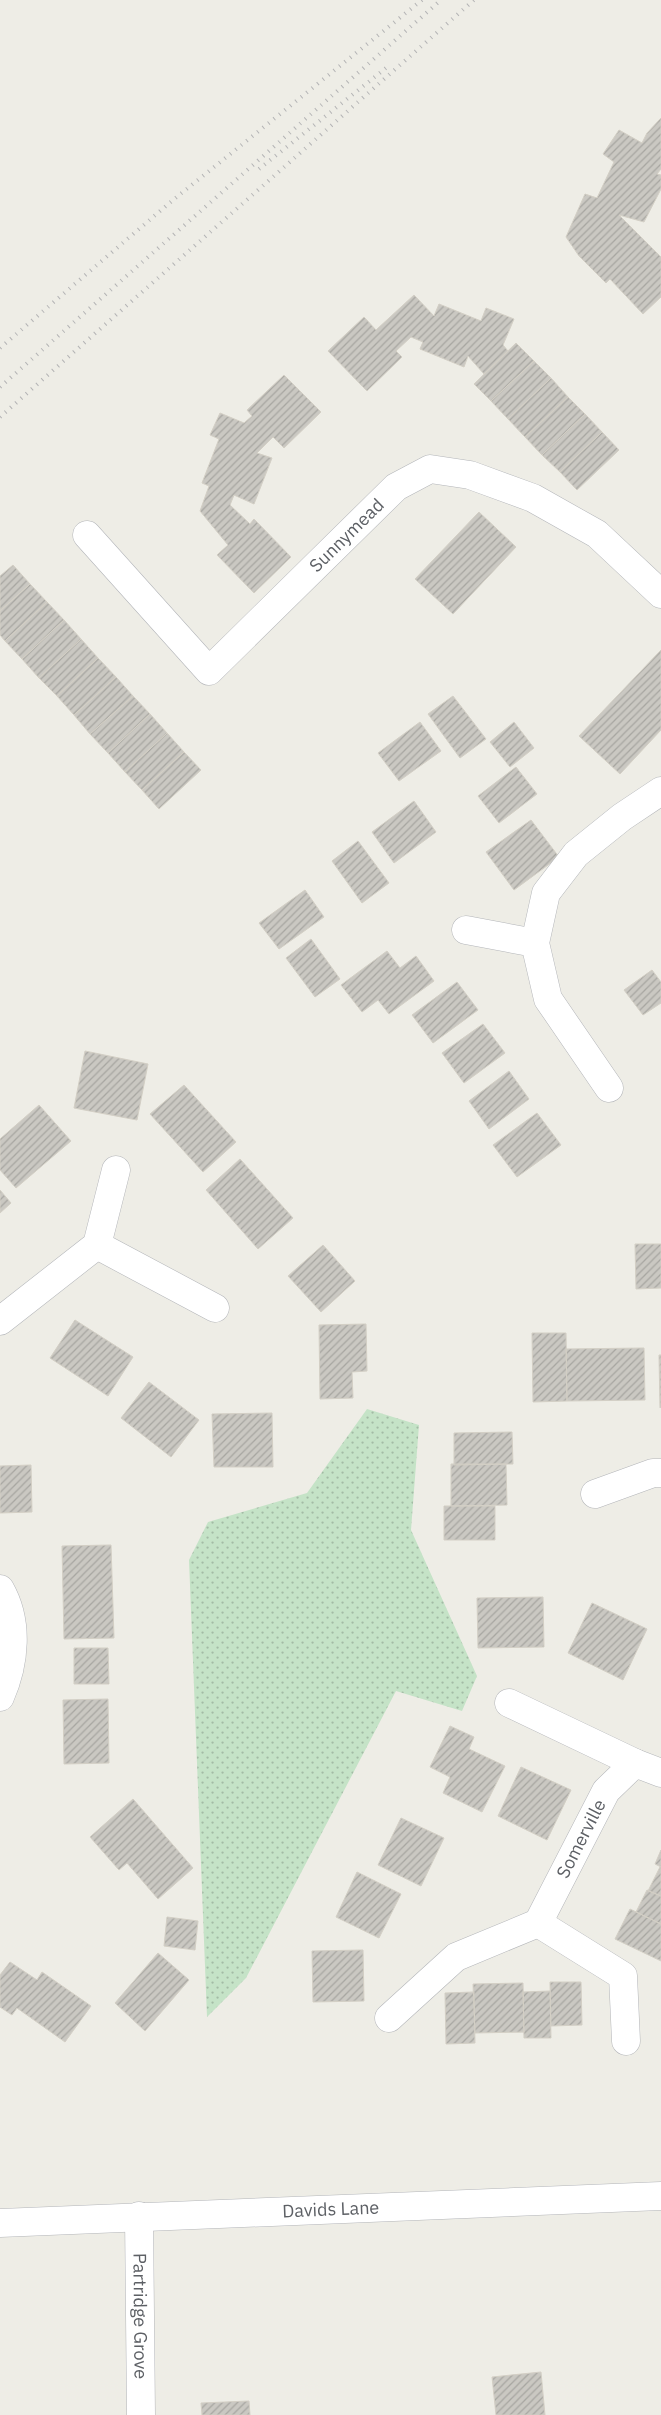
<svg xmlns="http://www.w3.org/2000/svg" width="661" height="2415" font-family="'IBM Plex Sans',sans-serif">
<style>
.grass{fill:url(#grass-dots)}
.building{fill:url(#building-hatch);stroke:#d3cfc5}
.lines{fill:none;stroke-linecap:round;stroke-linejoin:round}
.minor-casing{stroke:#b3b5b9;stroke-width:29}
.minor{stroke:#fff;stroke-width:28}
.rail{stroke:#b4b4b5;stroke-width:4;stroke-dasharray:1 6;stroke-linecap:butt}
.labels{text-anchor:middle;stroke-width:4;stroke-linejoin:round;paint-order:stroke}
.street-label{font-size:18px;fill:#5d6065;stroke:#fff}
</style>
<defs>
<pattern id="grass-dots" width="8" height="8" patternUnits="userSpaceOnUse" patternTransform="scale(1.25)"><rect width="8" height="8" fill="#c5e3c7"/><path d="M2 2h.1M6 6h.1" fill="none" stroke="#a3bba5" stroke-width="1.8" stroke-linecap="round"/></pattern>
<pattern id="building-hatch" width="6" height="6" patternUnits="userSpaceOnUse" patternTransform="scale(1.25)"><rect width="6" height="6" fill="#cac8c2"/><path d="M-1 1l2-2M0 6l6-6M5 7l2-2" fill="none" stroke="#a7a6a1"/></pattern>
</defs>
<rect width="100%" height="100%" fill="#eeede6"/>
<path class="grass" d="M 367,1409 L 419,1425 L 411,1530 L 477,1676 L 462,1711 L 396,1691 L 246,1978 L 207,2017 L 189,1560 L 208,1522 L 307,1493 Z"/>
<path class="building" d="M 661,118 L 661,169 L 657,174 L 661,175 L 661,189 L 644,222 L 619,215 L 661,257 L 661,297 L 643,314 L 610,279 L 606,283 L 579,256 L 566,237 L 585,194 L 597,198 L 614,162 L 603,154 L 619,130 L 642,143 L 647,133 Z
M 414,295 L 434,316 L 439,304 L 481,321 L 486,308 L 514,319 L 503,345 L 508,351 L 484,374 L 468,356 L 464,367 L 420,349 L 423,342 L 411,337 L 396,351 L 402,357 L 367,391 L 328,351 L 364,317 L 376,330 Z
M 516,343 L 534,361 L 491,401 L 474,384 Z
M 534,361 L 551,378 L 508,419 L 491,401 Z
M 284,375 L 321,412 L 284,448 L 273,437 L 257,453 L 272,458 L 254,504 L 234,495 L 230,505 L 250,524 L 254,519 L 291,557 L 254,593 L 217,555 L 228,545 L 200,511 L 209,486 L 202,483 L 219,439 L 210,435 L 220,413 L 244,423 L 252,416 L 247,410 Z
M 551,378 L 568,397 L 525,437 L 508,419 Z
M 568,397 L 585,414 L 542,455 L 525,437 Z
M 585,414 L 602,432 L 560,472 L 542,455 Z
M 602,432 L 619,450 L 577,490 L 560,472 Z
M 479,512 L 516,547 L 453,614 L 415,579 Z
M 13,565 L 30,584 L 0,611 L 0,576 Z
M 30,584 L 47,602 L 5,641 L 0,635 L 0,611 Z
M 47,602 L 64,620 L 22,659 L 5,641 Z
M 64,620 L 81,639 L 39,678 L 22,659 Z
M 81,639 L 98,658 L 57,696 L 39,678 Z
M 661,650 L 661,730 L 620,774 L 579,736 Z
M 98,658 L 116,677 L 74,715 L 57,696 Z
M 116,677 L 133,696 L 90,734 L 74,715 Z
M 133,696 L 150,714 L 108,753 L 90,734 Z
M 453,696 L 486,739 L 460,758 L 428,714 Z
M 150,714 L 167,733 L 125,772 L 108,753 Z
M 420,722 L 441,751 L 399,781 L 378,753 Z
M 514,722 L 534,748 L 510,767 L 490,742 Z
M 167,733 L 184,752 L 142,790 L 125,772 Z
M 184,752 L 201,770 L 159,809 L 142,790 Z
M 516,767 L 537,794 L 499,823 L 478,796 Z
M 414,801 L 436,832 L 394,863 L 372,832 Z
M 531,820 L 559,857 L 514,890 L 486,852 Z
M 358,841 L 389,883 L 362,903 L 332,861 Z
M 305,890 L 324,917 L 279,949 L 259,923 Z
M 311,939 L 340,979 L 315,997 L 286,958 Z
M 387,951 L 400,968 L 416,956 L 434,981 L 389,1014 L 378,1000 L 362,1012 L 341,985 Z
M 652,970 L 661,982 L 661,1003 L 643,1015 L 624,990 Z
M 457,982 L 478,1010 L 433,1043 L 412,1015 Z
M 483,1024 L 505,1053 L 464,1083 L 442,1053 Z
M 85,1051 L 148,1064 L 137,1120 L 74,1108 Z
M 509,1071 L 529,1099 L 489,1129 L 469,1101 Z
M 184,1085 L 236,1142 L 203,1172 L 150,1114 Z
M 39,1105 L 71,1141 L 16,1188 L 0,1170 L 0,1139 Z
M 537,1113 L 561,1145 L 517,1177 L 493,1145 Z
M 240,1159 L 293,1218 L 258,1249 L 206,1190 Z
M 0,1190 L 11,1203 L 0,1213 Z
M 635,1244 L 661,1244 L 661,1288 L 636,1289 Z
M 323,1245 L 355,1281 L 321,1312 L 288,1276 Z
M 75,1320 L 133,1357 L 108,1396 L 50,1358 Z
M 366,1324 L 367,1371 L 352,1372 L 353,1398 L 320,1399 L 319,1325 Z
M 532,1333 L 566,1333 L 567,1401 L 533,1402 Z
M 644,1348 L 645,1400 L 567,1401 L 566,1349 Z
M 659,1355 L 661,1355 L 661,1407 L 660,1408 Z
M 149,1382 L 199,1420 L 171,1457 L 121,1418 Z
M 272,1413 L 273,1467 L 214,1467 L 212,1414 Z
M 512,1432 L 513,1464 L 454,1465 L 454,1433 Z
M 451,1464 L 506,1464 L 507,1505 L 451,1506 Z
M 31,1465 L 32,1512 L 0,1513 L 0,1466 Z
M 444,1506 L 495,1506 L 495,1540 L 444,1540 Z
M 111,1545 L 114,1638 L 64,1639 L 62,1546 Z
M 543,1597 L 544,1647 L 478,1648 L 477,1598 Z
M 592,1603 L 647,1629 L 623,1680 L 568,1653 Z
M 74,1648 L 108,1648 L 109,1684 L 74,1684 Z
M 108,1699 L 109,1763 L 64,1764 L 63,1700 Z
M 450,1726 L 474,1737 L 469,1749 L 505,1766 L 482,1812 L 443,1793 L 450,1777 L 430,1767 Z
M 521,1767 L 571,1790 L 547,1840 L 498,1816 Z
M 133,1799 L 193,1868 L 158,1899 L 127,1863 L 119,1870 L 90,1837 Z
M 401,1818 L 444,1838 L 421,1886 L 378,1865 Z
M 661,1850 L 661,1867 L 655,1864 Z
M 660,1867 L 661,1867 L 661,1896 L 648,1891 Z
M 357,1872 L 401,1894 L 379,1938 L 336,1917 Z
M 647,1890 L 661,1896 L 661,1924 L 636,1912 Z
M 630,1909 L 661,1924 L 661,1961 L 615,1939 Z
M 167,1917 L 198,1921 L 195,1950 L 164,1946 Z
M 363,1950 L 364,2001 L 313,2002 L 312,1951 Z
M 158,1953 L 189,1980 L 145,2031 L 115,2003 Z
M 10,1962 L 37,1980 L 42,1972 L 91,2006 L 65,2042 L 17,2008 L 12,2015 L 0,2007 L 0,1975 Z
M 550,1982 L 581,1982 L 582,2025 L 551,2026 Z
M 523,1983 L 524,2032 L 475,2033 L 473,1984 Z
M 550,1991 L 551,2038 L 524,2038 L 523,1992 Z
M 474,1992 L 475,2043 L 446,2044 L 445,1993 Z
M 541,2372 L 545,2415 L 496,2415 L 492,2377 Z
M 249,2401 L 250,2415 L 202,2415 L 201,2403 Z"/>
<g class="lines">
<defs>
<g id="minor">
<path id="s1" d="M 87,535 L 209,671 L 396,487 L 430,469 L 470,475 L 533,498 L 597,534 L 661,594"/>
<path d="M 466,930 L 535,943"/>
<path d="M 609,1088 L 548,999 L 535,943 L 546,893 L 576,854 L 622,817 L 661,791"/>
<path d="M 97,1245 L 215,1308"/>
<path d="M 0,1321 L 97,1245 L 116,1170"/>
<path d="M 595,1494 L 653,1473 L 661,1473"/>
<path d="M 0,1589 C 19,1622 15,1663 0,1697"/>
<path d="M 509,1703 L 635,1763"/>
<path d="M 538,1923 L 623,1976 L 626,2041"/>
<path id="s2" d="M 389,2018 L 456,1957 L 538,1923 L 606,1791 L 635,1763 L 661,1773"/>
<path id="s3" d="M 139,2216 L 141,2415"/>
<path id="s4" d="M 0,2223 L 661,2196"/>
</g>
</defs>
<use href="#minor" class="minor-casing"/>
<use href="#minor" class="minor"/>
<path class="rail" d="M 259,169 L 386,68
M 0,348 L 173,200 L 422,0
M 0,387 L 441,0
M 0,417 L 474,0"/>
</g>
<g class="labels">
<g class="street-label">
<text dy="6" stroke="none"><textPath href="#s1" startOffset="376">Sunnymead</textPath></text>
<text dy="6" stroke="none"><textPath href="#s2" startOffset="274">Somerville</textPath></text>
<text dy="6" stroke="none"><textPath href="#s4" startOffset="331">Davids Lane</textPath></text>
<text dy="6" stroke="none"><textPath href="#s3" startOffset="100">Partridge Grove</textPath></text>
</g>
</g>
</svg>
